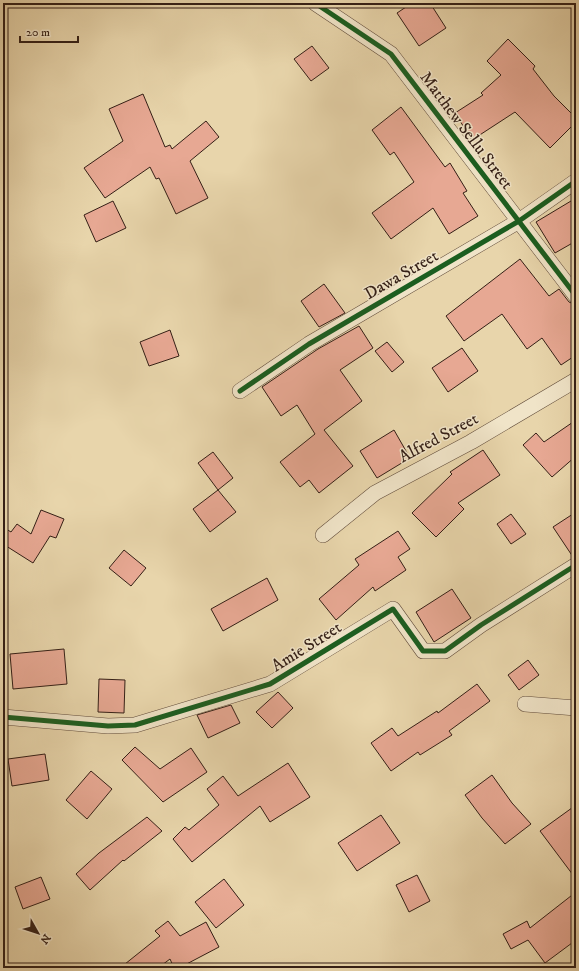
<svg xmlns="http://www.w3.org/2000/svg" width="579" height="971" font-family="'IM FELL DW Pica',serif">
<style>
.building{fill:#e7a893;stroke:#341f16}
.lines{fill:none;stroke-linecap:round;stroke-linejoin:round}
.minor-casing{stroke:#614c3b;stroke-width:16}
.minor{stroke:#f0e4c8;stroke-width:15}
.cycleway-casing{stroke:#f0e4c8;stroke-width:8}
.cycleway{stroke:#1b5e20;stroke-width:5}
.labels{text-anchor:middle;stroke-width:3;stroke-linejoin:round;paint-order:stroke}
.street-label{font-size:17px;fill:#341f16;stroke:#f0e4c8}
</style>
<rect width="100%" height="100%" fill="#e8d5ab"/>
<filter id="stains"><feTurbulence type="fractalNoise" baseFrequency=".005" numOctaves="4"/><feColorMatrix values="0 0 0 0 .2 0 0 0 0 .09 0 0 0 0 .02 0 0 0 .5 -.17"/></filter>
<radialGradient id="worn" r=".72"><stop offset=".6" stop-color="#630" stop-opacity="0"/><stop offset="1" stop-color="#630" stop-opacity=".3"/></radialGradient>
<path class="building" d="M 412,3 L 430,3 L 446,28 L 419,46 L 397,13 Z
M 508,39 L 535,66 L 533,69 L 554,96 L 576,118 L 576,122 L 550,148 L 515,112 L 472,140 L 455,113 L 483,95 L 481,93 L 501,75 L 487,61 Z
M 312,46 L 329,68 L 311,81 L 294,59 Z
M 143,94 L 165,147 L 170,145 L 172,149 L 206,121 L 219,137 L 190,161 L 208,198 L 176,214 L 159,178 L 156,179 L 150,167 L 105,198 L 84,168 L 123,141 L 109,109 Z
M 401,107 L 445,167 L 450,163 L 467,191 L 463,193 L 478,216 L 449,234 L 433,208 L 391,239 L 372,213 L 414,182 L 394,152 L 390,155 L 372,130 Z
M 576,198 L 576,241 L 555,253 L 536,222 Z
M 113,201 L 126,228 L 96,242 L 84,215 Z
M 520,259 L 549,296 L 559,289 L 569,302 L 576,305 L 576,355 L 561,365 L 542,338 L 527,349 L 502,314 L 464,341 L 446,316 Z
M 324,284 L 345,313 L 319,327 L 301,301 Z
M 359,326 L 373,348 L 340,370 L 362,401 L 324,430 L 353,466 L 319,493 L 309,480 L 300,487 L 280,462 L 315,434 L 297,405 L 281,416 L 262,387 L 318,349 Z
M 170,330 L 179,356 L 149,366 L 140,342 Z
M 387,342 L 404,362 L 392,372 L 375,351 Z
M 462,348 L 478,371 L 448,392 L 432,368 Z
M 576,420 L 576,456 L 552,477 L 523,445 L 536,433 L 544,442 Z
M 394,430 L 410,458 L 377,478 L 360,451 Z
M 483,450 L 500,475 L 458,503 L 464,509 L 436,537 L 412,513 L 452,474 L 450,472 Z
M 213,452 L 233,478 L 218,490 L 198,463 Z
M 218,490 L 236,512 L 210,532 L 193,509 Z
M 41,510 L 64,519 L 56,538 L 50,536 L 33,563 L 3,544 L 3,527 L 11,532 L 17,524 L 31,534 Z
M 576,512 L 576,556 L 573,557 L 553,527 Z
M 511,514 L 526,534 L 511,544 L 497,524 Z
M 398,531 L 410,549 L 398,557 L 406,570 L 375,591 L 373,587 L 336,620 L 319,599 L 359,565 L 355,559 Z
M 124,550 L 146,568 L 131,586 L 109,568 Z
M 267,578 L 278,600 L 223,631 L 211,609 Z
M 452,589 L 471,618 L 434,642 L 416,612 Z
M 64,649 L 67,684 L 13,689 L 10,654 Z
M 528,660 L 539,675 L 519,690 L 508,675 Z
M 99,679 L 125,680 L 124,713 L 98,712 Z
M 477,684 L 490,701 L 449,731 L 452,735 L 420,755 L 418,752 L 391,771 L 371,743 L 392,728 L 398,736 L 437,711 L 438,713 Z
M 278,692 L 293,708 L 272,728 L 256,712 Z
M 231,705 L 240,723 L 208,738 L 197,715 Z
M 135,747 L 160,769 L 191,748 L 207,772 L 163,802 L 122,760 Z
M 45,754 L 49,780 L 12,786 L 8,759 Z
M 288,763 L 310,797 L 270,822 L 260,806 L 192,862 L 173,839 L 185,827 L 189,830 L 219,805 L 207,789 L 223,776 L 238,796 Z
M 91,771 L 112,789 L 87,819 L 66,800 Z
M 492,775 L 512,803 L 531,824 L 505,844 L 482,818 L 465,795 Z
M 576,805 L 576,879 L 540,831 Z
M 381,815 L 400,843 L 357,871 L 338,843 Z
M 147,817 L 162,831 L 124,861 L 123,860 L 90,890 L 76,874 L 99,853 Z
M 417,875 L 430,901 L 409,912 L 396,885 Z
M 41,877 L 50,899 L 23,909 L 15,887 Z
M 224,879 L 244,905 L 216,928 L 195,902 Z
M 576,892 L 576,940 L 545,963 L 528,940 L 511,949 L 503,934 L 527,921 L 530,928 Z
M 168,921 L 180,936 L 206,922 L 219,947 L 179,968 L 174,968 L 170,959 L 158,968 L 120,968 L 160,936 L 155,931 Z"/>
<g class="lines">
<defs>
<path id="minor" d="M 315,3 L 391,54 L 576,296
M 240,391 L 309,344 L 519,221 L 576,181
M 323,535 L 375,493 L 471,442 L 576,380
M 525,704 L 576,708
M 3,717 L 108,726 L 135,725 L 270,684 L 393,609 L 423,651 L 445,651 L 481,625 L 576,565"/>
</defs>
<use href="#minor" class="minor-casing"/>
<use href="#minor" class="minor"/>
<defs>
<path id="cycleway" d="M 315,3 L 391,54 L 576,296
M 240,391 L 309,344 L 519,221 L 576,181
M 3,717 L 108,726 L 135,725 L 270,684 L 393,609 L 423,651 L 445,651 L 481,625 L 576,565"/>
</defs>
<use href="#cycleway" class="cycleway-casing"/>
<use href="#cycleway" class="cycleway"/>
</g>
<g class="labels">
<g class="street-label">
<text transform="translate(467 130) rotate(53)" y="6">Matthew Sellu Street</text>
<text transform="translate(401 274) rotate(-30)" y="6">Dawa Street</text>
<text transform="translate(438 437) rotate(-28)" y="6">Alfred Street</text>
<text transform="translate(306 646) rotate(-32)" y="6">Amie Street</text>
</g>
</g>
<rect width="579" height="971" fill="none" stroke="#e8d5ab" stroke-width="16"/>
<rect x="4" y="4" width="571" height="963" fill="none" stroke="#341f16" stroke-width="2"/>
<rect x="8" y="8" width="563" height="955" fill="none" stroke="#341f16"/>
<g transform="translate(38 933) rotate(129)" stroke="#f0e4c8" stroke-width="3" paint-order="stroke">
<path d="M0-3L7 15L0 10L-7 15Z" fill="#341f16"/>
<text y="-6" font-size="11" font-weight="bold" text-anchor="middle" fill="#341f16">N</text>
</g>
<path d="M20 36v6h58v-6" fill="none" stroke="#341f16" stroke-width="2"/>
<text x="26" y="36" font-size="12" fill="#341f16" stroke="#f0e4c8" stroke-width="3" paint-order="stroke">20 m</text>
<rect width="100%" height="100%" filter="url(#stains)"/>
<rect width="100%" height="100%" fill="url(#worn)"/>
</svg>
